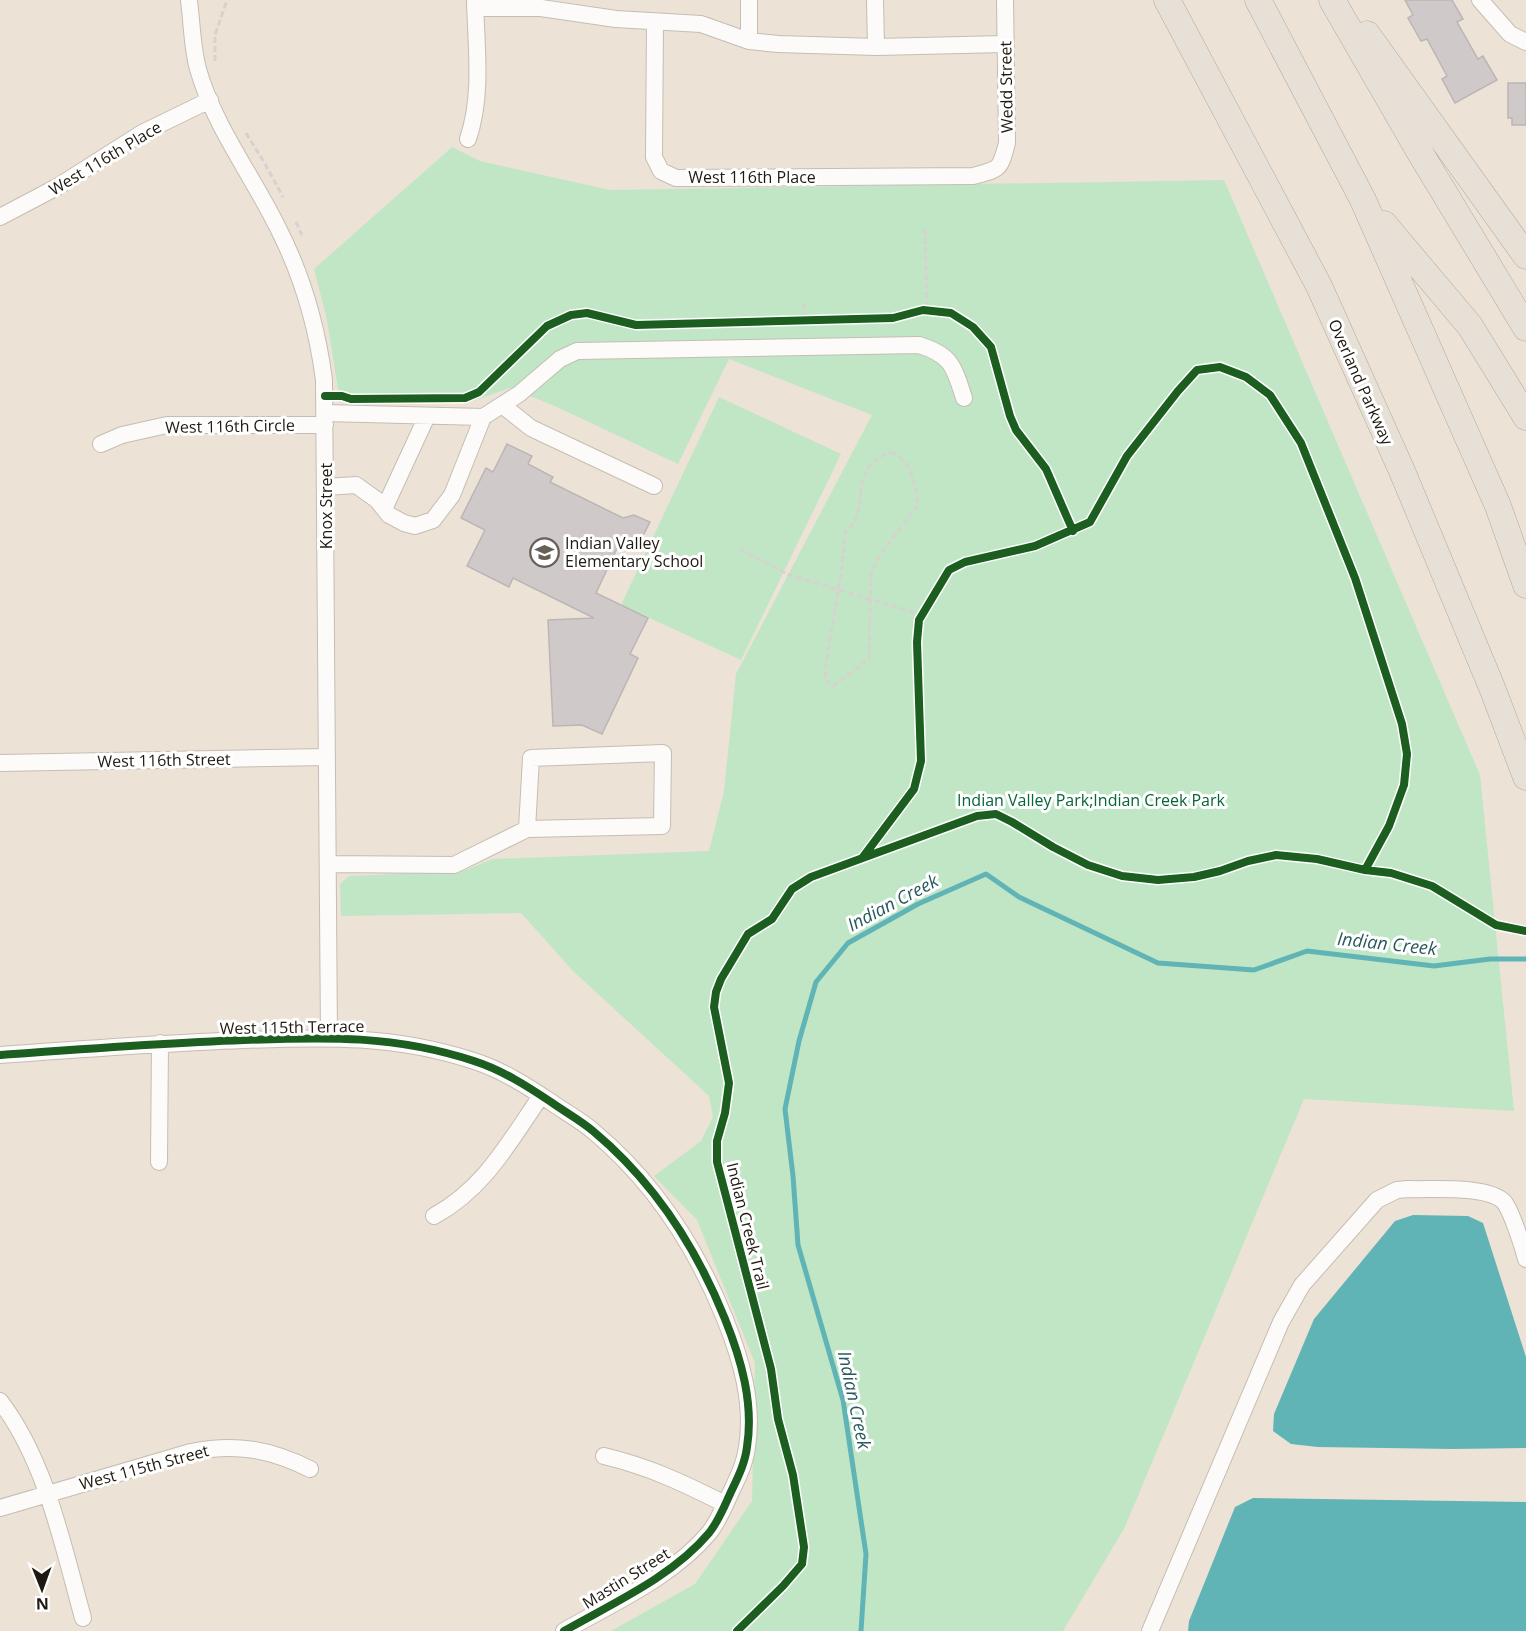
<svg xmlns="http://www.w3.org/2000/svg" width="1526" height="1631" font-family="'Open Sans',sans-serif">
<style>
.green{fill:#c1e6c6}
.water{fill:#61b4b6}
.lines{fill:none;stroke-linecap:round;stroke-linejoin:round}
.stream{stroke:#61b4b6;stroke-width:5}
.building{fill:#cfc9c9;stroke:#bcb5b5;stroke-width:1.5}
.minor-casing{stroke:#c5bdb3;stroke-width:18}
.highway-casing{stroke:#b4a99b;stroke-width:27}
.path{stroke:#d6d3ce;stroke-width:3;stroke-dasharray:6 3;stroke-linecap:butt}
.minor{stroke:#fcfbf9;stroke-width:16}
.highway{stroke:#e7e0d6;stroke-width:26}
.cycleway-casing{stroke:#fff;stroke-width:11}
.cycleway{stroke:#1b5e20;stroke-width:8}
.labels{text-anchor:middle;stroke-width:6;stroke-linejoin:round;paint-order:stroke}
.street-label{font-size:16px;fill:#201911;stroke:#fff}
.poi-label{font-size:16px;fill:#201911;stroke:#fff;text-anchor:start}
.park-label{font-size:16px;fill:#086439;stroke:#fff}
.water-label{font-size:18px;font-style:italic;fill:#29595d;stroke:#fff}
</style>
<rect width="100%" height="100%" fill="#ede2d6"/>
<path class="green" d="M 452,147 L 480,161 L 610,190 L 1224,180 L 1480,775 L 1514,1111 L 1304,1099 L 1125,1527 L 1063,1631 L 611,1631 L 695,1584 L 752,1501 L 755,1363 L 697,1220 L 654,1176 L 701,1141 L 713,1117 L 709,1096 L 573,971 L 521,913 L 341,916 L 340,884 L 349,876 L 463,871 L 493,859 L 709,851 L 724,791 L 736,674 L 872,415 L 729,359 L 678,464 L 557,407 L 510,388 L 473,401 L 340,402 L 327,320 L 314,269 Z
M 719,397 L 841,454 L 741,660 L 621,605 Z"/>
<path class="water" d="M 1413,1215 L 1468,1216 L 1483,1223 L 1526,1357 L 1526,1448 L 1453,1449 L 1318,1447 L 1291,1444 L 1273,1431 L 1274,1414 L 1314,1319 L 1395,1221 Z
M 1253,1498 L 1526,1502 L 1526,1631 L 1188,1631 L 1189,1621 L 1235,1507 Z"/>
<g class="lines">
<path class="stream" d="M 861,1631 L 866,1554 L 843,1400 L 798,1245 L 793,1176 L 785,1109 L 799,1041 L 816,982 L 848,943 L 918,904 L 986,874 L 1019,897 L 1158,963 L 1254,970 L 1307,951 L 1434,966 L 1490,959 L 1526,959"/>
</g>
<path class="building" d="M 1405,0 L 1452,0 L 1463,19 L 1457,22 L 1478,59 L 1483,56 L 1497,80 L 1455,103 L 1442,79 L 1447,76 L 1427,39 L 1421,41 L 1408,18 L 1413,15 Z
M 1508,83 L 1526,83 L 1526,125 L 1512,125 L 1512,118 L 1508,118 Z
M 507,444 L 532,456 L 528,464 L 553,477 L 550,482 L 623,518 L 634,515 L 650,522 L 636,549 L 620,542 L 596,593 L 648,618 L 630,654 L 638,658 L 602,734 L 582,725 L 553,726 L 548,620 L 594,618 L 513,578 L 509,587 L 467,566 L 485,530 L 461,518 L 486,468 L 493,472 Z"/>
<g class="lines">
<defs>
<path id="minor" d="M 749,0 L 749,41
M 875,0 L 876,47
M 1480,0 L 1510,34 L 1526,42
M 189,1 C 192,23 192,47 198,69 C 214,126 252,175 278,228 C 303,277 317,326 324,380 L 329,1038
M 475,8 L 541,8 L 616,19 L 701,24 L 749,41 L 778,44 L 876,47 L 1005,44
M 655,22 L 654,157 L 661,171 L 676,178 L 973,176 C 1000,169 1000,170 1007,143 L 1005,0
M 468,139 C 483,95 476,46 475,0
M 0,217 L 57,187 L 142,133 L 210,100
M 502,405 L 531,428 L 654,486
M 325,413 L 483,417 L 519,394 L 560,359 L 577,351 L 919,345 C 952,355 954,367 964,398
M 101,444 L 122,435 L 167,425 L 325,425
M 326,487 L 356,485 L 377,500 L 389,515 L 404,523 L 415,526 L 433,520 L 452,495 L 483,417
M 384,509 L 427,416
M 0,763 L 327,757
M 328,864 L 454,865 L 527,829 L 662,826 L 663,753 L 531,758 L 527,829
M 0,1055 C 82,1049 163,1043 244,1040 C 327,1037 395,1035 474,1061 C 502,1070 527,1086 551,1102 C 565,1112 580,1120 593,1131 C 653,1181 696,1247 725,1319 C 741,1359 754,1403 747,1447 C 745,1464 737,1479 730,1494 C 724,1507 718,1522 709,1533 C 672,1577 613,1603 564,1631
M 159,1162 L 160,1043
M 434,1216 C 485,1188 509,1142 541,1096
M 0,1401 C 46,1461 63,1546 83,1618
M 604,1456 C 650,1467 683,1483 725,1504
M 0,1508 L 191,1452 C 236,1443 269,1449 310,1469
M 1150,1631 L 1281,1322 L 1302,1285 L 1377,1200 L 1397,1190 L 1408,1189 C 1431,1190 1488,1185 1504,1202 C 1511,1210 1523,1247 1526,1259"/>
<path id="highway" d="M 1167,0 L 1319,286 L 1402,471 L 1493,690 L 1526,777
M 1258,0 L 1363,200 L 1498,506 L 1526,585
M 1332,0 L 1419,151 L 1526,328
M 1367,34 L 1526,256
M 1384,224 L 1470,326 L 1526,417"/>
</defs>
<use href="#minor" class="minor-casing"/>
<use href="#highway" class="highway-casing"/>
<path class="path" d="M 215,61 L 215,35 L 227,0
M 246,133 L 264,162 L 283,197
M 296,222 L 302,235
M 925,229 L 927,310
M 804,304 L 805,321
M 891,452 C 912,460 915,485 918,505 L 877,559 L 871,575 L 869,657 L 859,667 L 833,686 L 825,680 L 826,664 L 842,568 L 845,532 C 874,511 843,470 891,452 Z
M 740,549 L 787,574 L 922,615"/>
<use href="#minor" class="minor"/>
<use href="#highway" class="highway"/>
<defs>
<path id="cycleway" d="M 325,396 L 342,396 L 351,399 L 465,398 L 479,392 L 547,326 L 571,315 L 587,313 L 636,325 L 893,318 L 923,310 L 951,313 L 973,327 L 991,347 L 1010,416 L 1016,430 L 1046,469 L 1073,531
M 863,857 L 914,789 L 921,761 L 917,642 L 919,620 L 949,570 L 965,562 L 1035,546 L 1090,522 L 1127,456 L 1178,391 L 1197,370 L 1220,367 L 1246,377 L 1270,395 L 1301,443 L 1355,578 L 1402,724 L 1407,754 L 1404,785 L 1389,826 L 1365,870
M 0,1055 C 82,1049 163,1043 244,1040 C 327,1037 395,1035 474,1061 C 502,1070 527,1086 551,1102 C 565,1112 580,1120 593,1131 C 653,1181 696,1247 725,1319 C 741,1359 754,1403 747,1447 C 745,1464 737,1479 730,1494 C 724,1507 718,1522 709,1533 C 672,1577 613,1603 564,1631
M 737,1631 L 783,1586 L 802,1564 L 804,1547 L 793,1475 L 778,1419 L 771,1369 L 717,1162 L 717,1141 L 725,1113 L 729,1083 L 714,1007 L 716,992 L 721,979 L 748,934 L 772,919 L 792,889 L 811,877 L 977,816 L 996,814 L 1012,822 L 1053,847 L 1088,865 L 1122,876 L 1158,880 L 1194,877 L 1220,871 L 1248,861 L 1276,855 L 1317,859 L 1365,870 L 1391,873 L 1432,886 L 1496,925 L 1526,931"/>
</defs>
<use href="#cycleway" class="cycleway-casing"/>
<use href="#cycleway" class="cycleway"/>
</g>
<defs>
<symbol id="school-ring" viewBox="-11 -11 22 22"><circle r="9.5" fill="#fff" stroke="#685f56" stroke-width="1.5"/><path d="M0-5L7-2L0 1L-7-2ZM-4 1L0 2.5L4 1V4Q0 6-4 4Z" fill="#685f56"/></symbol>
</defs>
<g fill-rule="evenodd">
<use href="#school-ring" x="528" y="536" width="33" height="33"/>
</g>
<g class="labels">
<g class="street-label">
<text transform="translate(1006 87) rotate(-91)" y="6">Wedd Street</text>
<text transform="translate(105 158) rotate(-31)" y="6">West 116th Place</text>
<text x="752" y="183">West 116th Place</text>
<text transform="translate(1361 382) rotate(66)" y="6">Overland Parkway</text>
<text transform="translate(230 426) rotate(-1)" y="6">West 116th Circle</text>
<text transform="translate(326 506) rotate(-90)" y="6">Knox Street</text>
<text transform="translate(164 760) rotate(-1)" y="6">West 116th Street</text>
<text transform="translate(292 1027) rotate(-1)" y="6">West 115th Terrace</text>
<text transform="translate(748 1226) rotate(76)" y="6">Indian Creek Trail</text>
<text transform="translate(144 1467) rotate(-15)" y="6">West 115th Street</text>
<text transform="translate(626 1578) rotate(-32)" y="6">Mastin Street</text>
</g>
<g class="poi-label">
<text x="565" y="549">Indian Valley<tspan x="565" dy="18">Elementary School</tspan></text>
</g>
<g class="park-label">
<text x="1091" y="806">Indian Valley Park;Indian Creek Park</text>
</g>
<g class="water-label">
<text transform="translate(893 903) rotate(-28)" y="6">Indian Creek</text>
<text transform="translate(1387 944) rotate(6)" y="6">Indian Creek</text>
<text transform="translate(854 1400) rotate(78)" y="6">Indian Creek</text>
</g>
</g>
<g transform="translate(42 1589) rotate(179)" stroke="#ffffff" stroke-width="4.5" paint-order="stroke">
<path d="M0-4.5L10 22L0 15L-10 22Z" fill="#201911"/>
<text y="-9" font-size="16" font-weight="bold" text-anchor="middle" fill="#201911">N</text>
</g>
</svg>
